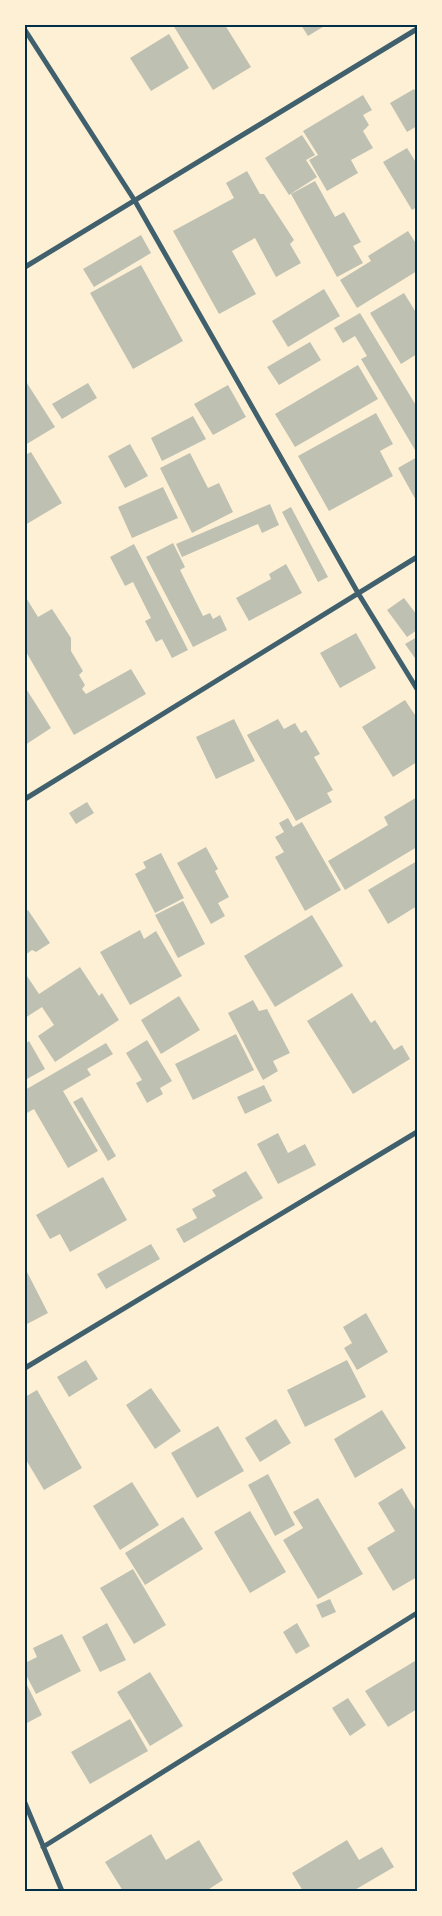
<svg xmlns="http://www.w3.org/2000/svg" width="442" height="1916" font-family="Mulish,sans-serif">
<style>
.building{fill:#bec0b2}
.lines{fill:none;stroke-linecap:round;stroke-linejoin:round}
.minor{stroke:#3f606c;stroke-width:5}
.neatline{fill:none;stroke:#003049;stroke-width:2}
</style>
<rect width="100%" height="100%" fill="#fdf0d5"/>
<path class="building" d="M 173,25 L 225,25 L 251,67 L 213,90 Z
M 301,25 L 326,25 L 308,36 Z
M 169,34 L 189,68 L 151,91 L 130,58 Z
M 414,89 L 417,94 L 417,126 L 407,132 L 390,103 Z
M 363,95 L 372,110 L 363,115 L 369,125 L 363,131 L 373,148 L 351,160 L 358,173 L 327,191 L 309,160 L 318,155 L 303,131 Z
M 302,135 L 315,155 L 306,160 L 317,177 L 289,195 L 265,158 Z
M 407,148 L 417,164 L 417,207 L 412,210 L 383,162 Z
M 247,171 L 260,194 L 264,194 L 294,240 L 290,244 L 301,263 L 276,277 L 255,238 L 232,251 L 256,294 L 219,314 L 173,231 L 234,198 L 226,183 Z
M 315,181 L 335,217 L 344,212 L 361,242 L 353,246 L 363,263 L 337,277 L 291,194 Z
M 408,231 L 417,245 L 417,271 L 357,308 L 340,280 L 371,261 L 368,256 Z
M 141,235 L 151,253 L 94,287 L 83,269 Z
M 141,265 L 183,341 L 133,369 L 90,293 Z
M 324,289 L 340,316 L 288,347 L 272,321 Z
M 404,293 L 417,314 L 417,354 L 401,364 L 370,313 Z
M 360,313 L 417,407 L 417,448 L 415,450 L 361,359 L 367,356 L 355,336 L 343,343 L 334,328 Z
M 310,342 L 321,360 L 279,385 L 267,367 Z
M 358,365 L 378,399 L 295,447 L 275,414 Z
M 25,380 L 55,427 L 25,445 Z
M 88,383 L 97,398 L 62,419 L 52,404 Z
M 228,385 L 246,417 L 213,435 L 194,404 Z
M 376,413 L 393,444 L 380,451 L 393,476 L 329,511 L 298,456 Z
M 193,416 L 206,439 L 162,461 L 151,438 Z
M 130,444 L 148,476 L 125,488 L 108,456 Z
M 31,452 L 62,503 L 25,525 L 25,455 Z
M 190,453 L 208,488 L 219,483 L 233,512 L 192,533 L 160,468 Z
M 417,457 L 417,502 L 398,468 Z
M 163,487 L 178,518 L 132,538 L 118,507 Z
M 270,504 L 279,525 L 262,533 L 258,524 L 182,557 L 176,544 Z
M 291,507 L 328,577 L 318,582 L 282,512 Z
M 173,543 L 185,567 L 180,570 L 203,616 L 210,613 L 213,619 L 220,615 L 227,630 L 193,647 L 146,557 Z
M 134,544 L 188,650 L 172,658 L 162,639 L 156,642 L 145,621 L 151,618 L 133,582 L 125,586 L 110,557 Z
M 286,564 L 302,593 L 249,621 L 236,598 L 271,579 L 269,574 Z
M 25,596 L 38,617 L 52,609 L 71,638 L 71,651 L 83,671 L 79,675 L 85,685 L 82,689 L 86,694 L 131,669 L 146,694 L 74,735 L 25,650 Z
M 404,598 L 417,615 L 417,630 L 407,637 L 387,610 Z
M 356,633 L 376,668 L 340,688 L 320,653 Z
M 417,637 L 417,661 L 405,644 Z
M 25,687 L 51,728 L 25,745 Z
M 405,700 L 417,718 L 417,762 L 393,777 L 362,727 Z
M 234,719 L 255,761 L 216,779 L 196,737 Z
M 278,719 L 284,729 L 295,723 L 301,733 L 306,730 L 320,754 L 314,757 L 333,790 L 327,793 L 332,802 L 296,821 L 247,735 Z
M 417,797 L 417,847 L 345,890 L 328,861 L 388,825 L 384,817 Z
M 87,802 L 94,813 L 76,824 L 69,813 Z
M 288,818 L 293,827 L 302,822 L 341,890 L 305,911 L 275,857 L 284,852 L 275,837 L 284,832 L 279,823 Z
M 206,847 L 218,869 L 215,871 L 229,897 L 218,903 L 225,916 L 211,924 L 177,863 Z
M 161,853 L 184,898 L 155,913 L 135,874 L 146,868 L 143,862 Z
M 417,861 L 417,906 L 388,924 L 368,890 Z
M 183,901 L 205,944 L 178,958 L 155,915 Z
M 28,910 L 50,943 L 36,952 L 32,950 L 25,955 L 25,912 Z
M 312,915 L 343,966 L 275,1007 L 244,956 Z
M 140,930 L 144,939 L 156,931 L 182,976 L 130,1005 L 100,952 Z
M 80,967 L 99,996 L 102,993 L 119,1020 L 55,1062 L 38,1036 L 54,1025 L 42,1007 L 25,1018 L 25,973 L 39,994 Z
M 352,993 L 371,1023 L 375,1020 L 394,1050 L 402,1045 L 410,1059 L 353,1094 L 307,1021 Z
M 179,996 L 200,1030 L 161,1054 L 141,1020 Z
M 253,1000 L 259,1011 L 267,1009 L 290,1053 L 273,1061 L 278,1071 L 263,1080 L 228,1013 Z
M 236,1034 L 254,1070 L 193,1100 L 175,1064 Z
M 147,1040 L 172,1081 L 160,1088 L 163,1094 L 147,1103 L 136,1083 L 142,1080 L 126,1053 Z
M 29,1041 L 45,1069 L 25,1080 L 25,1044 Z
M 106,1043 L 113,1054 L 87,1069 L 91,1075 L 63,1091 L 98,1151 L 68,1168 L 34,1109 L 25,1114 L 25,1090 Z
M 264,1085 L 272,1101 L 245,1114 L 237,1097 Z
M 82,1097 L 116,1156 L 108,1161 L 73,1102 Z
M 278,1133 L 288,1153 L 305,1144 L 316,1165 L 278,1184 L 257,1144 Z
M 246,1171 L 263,1198 L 184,1243 L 176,1229 L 197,1218 L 192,1209 L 216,1196 L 212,1190 Z
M 103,1177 L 127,1220 L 70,1252 L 60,1234 L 50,1239 L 36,1215 Z
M 151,1244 L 160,1259 L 106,1289 L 97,1274 Z
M 27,1272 L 48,1313 L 25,1325 L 25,1273 Z
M 366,1313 L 388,1352 L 357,1370 L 344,1348 L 352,1343 L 343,1327 Z
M 86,1360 L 98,1379 L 69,1397 L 57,1377 Z
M 347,1360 L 366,1397 L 305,1427 L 287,1390 Z
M 151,1388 L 181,1431 L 155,1449 L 126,1405 Z
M 37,1390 L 82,1468 L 44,1490 L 25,1458 L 25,1397 Z
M 382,1410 L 406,1448 L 355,1478 L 334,1439 Z
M 276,1419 L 291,1443 L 260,1462 L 245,1438 Z
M 218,1426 L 244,1471 L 197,1498 L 171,1453 Z
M 268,1474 L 295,1525 L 275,1536 L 248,1485 Z
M 132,1482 L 159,1525 L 120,1550 L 93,1506 Z
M 402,1488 L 417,1513 L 417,1577 L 393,1591 L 367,1548 L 395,1531 L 378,1503 Z
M 318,1498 L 363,1574 L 318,1599 L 283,1540 L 303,1528 L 293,1512 Z
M 250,1511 L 286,1572 L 250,1593 L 214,1532 Z
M 183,1517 L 203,1549 L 145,1585 L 125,1553 Z
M 133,1569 L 166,1625 L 134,1644 L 100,1588 Z
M 330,1599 L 336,1612 L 322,1618 L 316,1605 Z
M 107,1623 L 126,1660 L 100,1672 L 82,1637 Z
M 297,1623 L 310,1646 L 296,1654 L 283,1632 Z
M 62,1634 L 81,1671 L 36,1694 L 25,1673 L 25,1663 L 37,1657 L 33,1648 Z
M 415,1661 L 417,1664 L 417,1709 L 388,1727 L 365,1691 Z
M 150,1672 L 183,1726 L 150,1746 L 117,1692 Z
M 25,1681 L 42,1715 L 25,1724 Z
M 348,1698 L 366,1725 L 350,1736 L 332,1708 Z
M 130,1719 L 148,1751 L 90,1784 L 71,1752 Z
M 151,1834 L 166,1860 L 199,1840 L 223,1880 L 206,1891 L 123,1891 L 105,1862 Z
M 347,1840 L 359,1860 L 382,1847 L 394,1867 L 353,1891 L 303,1891 L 292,1873 Z"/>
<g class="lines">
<path class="minor" d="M 25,30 L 135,201 L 358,593 L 417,689
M 25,267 L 417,29
M 25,799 L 417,557
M 25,1368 L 417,1132
M 25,1803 L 62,1891
M 43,1847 L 417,1613"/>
</g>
<rect width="442" height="1916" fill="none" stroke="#fdf0d5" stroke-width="52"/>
<rect x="26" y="26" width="390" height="1864" class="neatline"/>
</svg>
